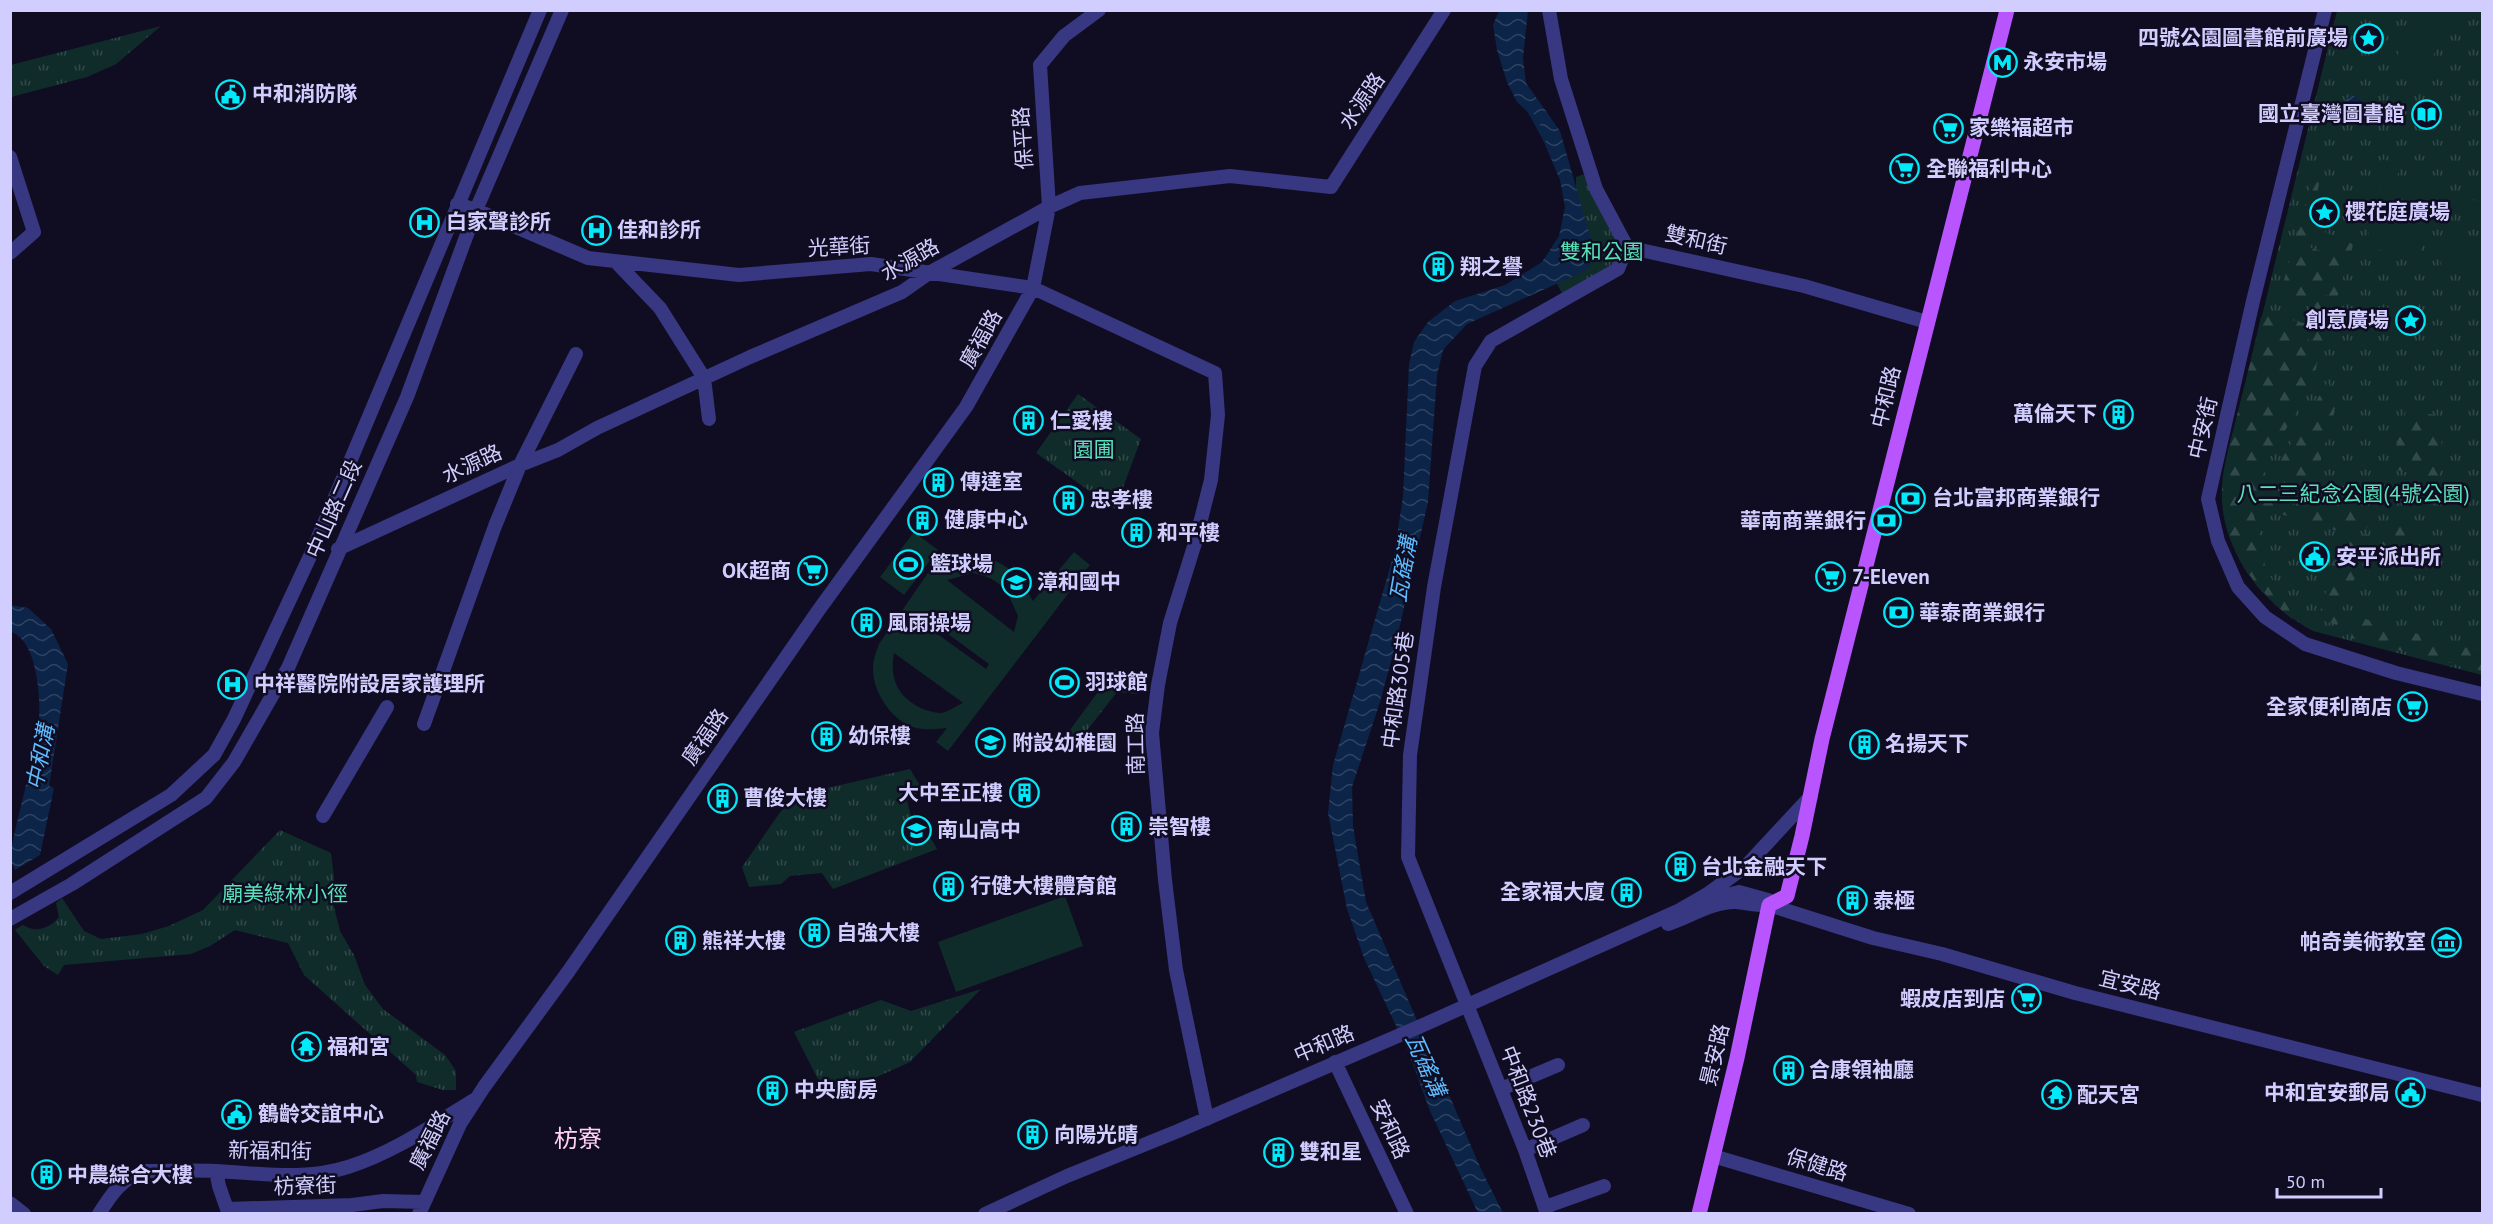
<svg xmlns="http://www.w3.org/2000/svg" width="2493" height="1224" font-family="'PT Sans','Noto Sans TC',sans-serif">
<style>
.grass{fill:url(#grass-tufts)}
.forest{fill:url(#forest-firs)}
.garden{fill:#102c2a;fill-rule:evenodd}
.water{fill:url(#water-waves)}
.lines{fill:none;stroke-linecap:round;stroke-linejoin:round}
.stream{stroke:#0b2447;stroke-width:4.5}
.minor{stroke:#373782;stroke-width:14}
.major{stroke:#b955ff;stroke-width:15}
.labels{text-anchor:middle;stroke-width:5;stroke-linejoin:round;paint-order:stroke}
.poi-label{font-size:21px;font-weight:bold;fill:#d1ceff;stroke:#100d22;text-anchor:start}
.street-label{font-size:21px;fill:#d1ceff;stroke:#100d22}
.park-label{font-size:21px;fill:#57e2ba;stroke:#100d22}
.water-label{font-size:22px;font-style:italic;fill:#5cbaff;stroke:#100d22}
.quarter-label{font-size:24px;fill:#ffd0f0;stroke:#100d22}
</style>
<defs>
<pattern id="grass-tufts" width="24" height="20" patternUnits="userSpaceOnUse" patternTransform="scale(1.5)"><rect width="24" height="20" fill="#102c2a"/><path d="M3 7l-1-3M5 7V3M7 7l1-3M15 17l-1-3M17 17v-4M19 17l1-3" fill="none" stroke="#32494a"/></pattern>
<pattern id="forest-firs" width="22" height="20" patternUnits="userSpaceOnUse" patternTransform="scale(1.5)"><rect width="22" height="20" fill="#102c2a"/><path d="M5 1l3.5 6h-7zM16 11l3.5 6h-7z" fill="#32494a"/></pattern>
<pattern id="water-waves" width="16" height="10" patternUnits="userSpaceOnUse" patternTransform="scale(1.5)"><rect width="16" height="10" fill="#0b2447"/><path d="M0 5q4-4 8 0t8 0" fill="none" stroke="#2e4363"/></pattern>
</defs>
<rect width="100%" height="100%" fill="#100d22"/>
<path class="grass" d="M 2337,11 L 2482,11 L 2482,675 L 2313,631 C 2247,594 2214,538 2226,462 Z
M 161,26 L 116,64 L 87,77 L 11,97 L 11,65 Z
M 1591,172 L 1628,249 L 1618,269 L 1565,299 L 1554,278 L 1576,191 L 1576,177 Z
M 1078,394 L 1141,439 L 1115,509 L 1036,453 Z
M 1115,669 L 1142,679 L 1137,694 L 1117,692 L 1081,738 L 1067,734 Z
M 910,769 L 922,789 L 907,801 C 909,808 912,823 917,829 C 926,838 930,834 937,849 L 833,889 L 822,873 L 790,876 L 781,884 L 749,887 L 742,867 L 795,791 L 819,790 Z
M 280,830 L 331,853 L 334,877 L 332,899 L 340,931 L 354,955 L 365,985 L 383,1009 L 445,1055 L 456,1071 L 456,1090 L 443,1090 L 417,1082 L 416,1075 L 304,975 L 288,943 L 235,930 L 210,946 L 191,954 L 64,965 L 58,975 L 44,966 L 15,930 L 23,925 C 36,933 49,929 59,917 L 56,903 L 62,898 L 84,931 L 101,939 L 142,934 L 169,926 L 203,910 Z
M 981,989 L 910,1062 L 828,1099 L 794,1032 L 881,1000 L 911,1011 Z"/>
<path class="forest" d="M 2315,170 L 2321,172 L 2312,223 L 2311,248 L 2335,255 L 2351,203 L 2358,205 L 2362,214 L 2360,221 L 2349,218 L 2342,240 L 2353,244 L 2337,298 L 2314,292 L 2313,298 L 2335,305 L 2323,343 L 2302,338 L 2300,344 L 2321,350 L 2314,373 L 2316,377 L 2267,462 C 2264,473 2264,484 2272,492 C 2301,521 2322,493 2351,503 C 2376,511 2371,525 2404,527 L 2408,533 L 2407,540 L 2383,557 C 2380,522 2373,522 2343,536 L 2344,533 L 2260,508 L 2258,517 L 2254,516 L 2260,535 L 2265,537 C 2256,569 2277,586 2297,608 L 2292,619 C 2251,585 2219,542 2222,487 C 2223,464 2231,441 2236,419 C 2245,385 2253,351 2261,317 L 2268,314 L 2307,324 L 2311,307 L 2279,298 Z
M 2327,383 L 2340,389 L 2311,496 C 2293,497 2274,492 2274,472 Z
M 2406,410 L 2435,415 L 2443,419 L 2439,487 L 2433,494 L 2418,490 L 2421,482 L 2408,478 L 2409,473 L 2390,468 Z
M 2366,534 L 2375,538 L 2377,560 C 2350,569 2346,602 2337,625 L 2318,619 L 2340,544 Z
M 2354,616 L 2482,652 L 2482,671 L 2351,638 Z"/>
<path class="garden" d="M 2411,11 L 2447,11 L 2426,80 L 2393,70 Z
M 2381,159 L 2400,165 L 2397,177 L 2439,190 L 2417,202 L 2380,191 L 2375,180 Z
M 2331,186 L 2332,193 L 2328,202 C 2330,209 2326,214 2329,222 L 2324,230 L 2326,233 L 2338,237 L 2333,251 L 2315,245 L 2316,224 L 2322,187 Z
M 2459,196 L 2480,202 L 2482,196 L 2482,222 L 2471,219 Z
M 2384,213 L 2409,220 L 2422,244 L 2419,253 L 2415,252 L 2412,260 L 2365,245 L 2373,219 Z
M 2464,237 L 2482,242 L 2482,281 L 2439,268 L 2442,261 L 2438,259 L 2441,249 Z
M 914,532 L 938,550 L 904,595 L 880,577 Z
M 1074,552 L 1090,565 L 948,751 L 936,742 L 947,728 C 935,729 922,731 910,726 C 889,717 872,689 873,668 C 873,660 876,652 879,644 L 930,570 C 949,556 982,552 1003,565 C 1016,572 1026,589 1033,601 ZM 973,573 C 1002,579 1007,590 1018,616 L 1014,632 L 947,580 ZM 922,615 L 989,664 L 986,669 L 918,620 ZM 894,653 L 962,702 L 963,703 C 956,706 948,712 941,713 C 936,713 928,711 923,709 C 898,698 889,679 894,653 Z
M 1065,896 L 1083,946 L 956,992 L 938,942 Z"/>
<path class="water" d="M 1499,11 L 1528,11 L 1523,58 L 1526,83 L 1560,131 L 1592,243 L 1591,263 L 1585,271 L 1467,324 L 1443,350 L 1437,375 L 1428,502 L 1396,643 L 1380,702 L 1352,787 L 1353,826 L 1366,902 L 1481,1169 L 1503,1213 L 1478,1213 L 1430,1111 L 1408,1051 L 1364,958 L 1347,909 L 1328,813 L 1333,765 L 1395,550 L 1403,496 L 1409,364 L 1414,342 L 1428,322 L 1455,301 L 1505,285 L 1542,262 L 1559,236 L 1565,207 L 1560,180 L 1534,118 L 1517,102 L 1507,82 L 1497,50 L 1493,25 Z
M2344 105a9 9 0 1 1 18 0a9 9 0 1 1-18 0Z
M 11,605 L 28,608 L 51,629 L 68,664 L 49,786 L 54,788 L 40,855 L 15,870 L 11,861 L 12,845 C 20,806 32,767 38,728 C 42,703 38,640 11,632 Z"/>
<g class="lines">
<path class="stream" d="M 1529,110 L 1545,139"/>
<path class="minor" d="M 1549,10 L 1561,79 L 1596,189 L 1627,247 L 1804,286 L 1927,322
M 2325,10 L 2253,301 L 2208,499 L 2218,541 L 2238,587 L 2265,617 L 2305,644 L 2396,673 L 2482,694
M 10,157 L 34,232 L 10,253
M 457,204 L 476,210 L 588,258 L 739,275 L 871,264 L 1033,288 L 1215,373 L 1218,415 L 1211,480 L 1195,543 L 1170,623 L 1158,685 L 1152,733 L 1165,880 L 1176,970 L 1207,1119
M 615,261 L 660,308 L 704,378 L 709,419
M 338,549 L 520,465 L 558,450 L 597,428 L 750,357 L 902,292 L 929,273 L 1049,207 L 1080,193 L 1230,176 L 1331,187 L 1444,10
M 424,724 L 495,526 L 520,465 L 576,354
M 323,816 L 387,707
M 10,893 L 171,795 L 214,755 L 234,719 L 312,552 L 540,10
M 1719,897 L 1739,892 L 1768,900 L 1769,905
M 10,919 L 72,884 L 206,798 L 234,762 L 288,668 L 407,397 L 476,210 L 562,10
M 1668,924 C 1689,917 1714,901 1736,902 C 1748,903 1757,906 1769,905 L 1873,938 L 1942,954 L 2075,993 L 2482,1095
M 1335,1062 L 1407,1214
M 1501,1089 L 1558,1065
M 1525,1150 L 1583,1125
M 1713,1156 L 1909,1214
M 216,1171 L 219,1186 L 227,1209 L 352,1205 L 383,1201 L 423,1202
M 10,1203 L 24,1214
M 1545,1207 L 1604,1186
M 99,1214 C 110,1196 124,1175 146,1171 C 169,1171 192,1170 215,1171 C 260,1173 304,1181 348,1167 C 393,1153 433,1125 474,1100
M 419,1214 L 460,1124 L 484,1087 L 568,972 L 818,611 L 966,407 L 1033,288 L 1049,207 L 1040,65 L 1064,36 L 1099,10
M 985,1214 L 1067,1176 L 1178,1131 L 1430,1022 L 1678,911 L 1709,893 L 1746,866 L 1811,796
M 1547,1214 L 1525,1150 L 1408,857 L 1410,755 L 1434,587 L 1475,366 L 1491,341 L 1618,269 L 1627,247"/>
<path class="major" d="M 1699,1214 L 1737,1058 L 1769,905 L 1787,896 L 1802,836 L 1822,739 L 2007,10"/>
</g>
<defs>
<symbol id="sight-ring" viewBox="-11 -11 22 22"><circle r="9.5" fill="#100d22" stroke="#00e9f9" stroke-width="1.5"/><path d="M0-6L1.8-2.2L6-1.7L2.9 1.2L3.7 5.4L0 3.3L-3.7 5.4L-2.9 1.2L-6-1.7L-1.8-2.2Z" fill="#00e9f9"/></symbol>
<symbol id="metro-ring" viewBox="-11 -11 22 22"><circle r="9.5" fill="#100d22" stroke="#00e9f9" stroke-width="1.5"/><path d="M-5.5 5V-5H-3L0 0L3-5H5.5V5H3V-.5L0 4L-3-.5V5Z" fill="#00e9f9"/></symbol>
<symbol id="civic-ring" viewBox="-11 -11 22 22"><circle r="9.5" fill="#100d22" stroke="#00e9f9" stroke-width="1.5"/><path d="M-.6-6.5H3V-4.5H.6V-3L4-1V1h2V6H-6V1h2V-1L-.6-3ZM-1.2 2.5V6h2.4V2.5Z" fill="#00e9f9"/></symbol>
<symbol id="library-ring" viewBox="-11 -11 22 22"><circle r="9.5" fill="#100d22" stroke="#00e9f9" stroke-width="1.5"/><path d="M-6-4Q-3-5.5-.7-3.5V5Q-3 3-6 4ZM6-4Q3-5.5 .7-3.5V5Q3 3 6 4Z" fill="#00e9f9"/></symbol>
<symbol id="supermarket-ring" viewBox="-11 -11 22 22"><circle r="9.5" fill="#100d22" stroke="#00e9f9" stroke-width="1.5"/><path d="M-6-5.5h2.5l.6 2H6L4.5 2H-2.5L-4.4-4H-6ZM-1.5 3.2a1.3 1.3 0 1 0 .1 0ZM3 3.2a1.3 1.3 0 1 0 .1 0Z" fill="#00e9f9"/></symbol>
<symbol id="hospital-ring" viewBox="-11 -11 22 22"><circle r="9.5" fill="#100d22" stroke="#00e9f9" stroke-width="1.5"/><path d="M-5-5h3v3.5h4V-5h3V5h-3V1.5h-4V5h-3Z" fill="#00e9f9"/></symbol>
<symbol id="building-ring" viewBox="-11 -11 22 22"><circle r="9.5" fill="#100d22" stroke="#00e9f9" stroke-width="1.5"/><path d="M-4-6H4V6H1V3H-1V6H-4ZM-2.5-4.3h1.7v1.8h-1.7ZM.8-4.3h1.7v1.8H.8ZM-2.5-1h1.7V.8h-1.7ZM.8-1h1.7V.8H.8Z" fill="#00e9f9"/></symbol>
<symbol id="bank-ring" viewBox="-11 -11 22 22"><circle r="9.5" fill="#100d22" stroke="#00e9f9" stroke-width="1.5"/><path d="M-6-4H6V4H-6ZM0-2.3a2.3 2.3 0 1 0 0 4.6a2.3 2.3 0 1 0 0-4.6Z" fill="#00e9f9"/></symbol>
<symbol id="stadium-ring" viewBox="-11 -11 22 22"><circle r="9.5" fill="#100d22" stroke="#00e9f9" stroke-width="1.5"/><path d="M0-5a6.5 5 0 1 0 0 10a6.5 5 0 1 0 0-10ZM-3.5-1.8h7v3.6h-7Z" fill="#00e9f9"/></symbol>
<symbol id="school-ring" viewBox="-11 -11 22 22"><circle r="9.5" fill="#100d22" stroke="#00e9f9" stroke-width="1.5"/><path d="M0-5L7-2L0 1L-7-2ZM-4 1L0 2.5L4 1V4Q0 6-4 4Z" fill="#00e9f9"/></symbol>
<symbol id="museum-ring" viewBox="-11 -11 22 22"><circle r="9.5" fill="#100d22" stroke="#00e9f9" stroke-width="1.5"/><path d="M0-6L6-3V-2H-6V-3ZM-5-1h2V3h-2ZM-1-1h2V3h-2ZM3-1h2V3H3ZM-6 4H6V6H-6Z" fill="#00e9f9"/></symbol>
<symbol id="temple-ring" viewBox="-11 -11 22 22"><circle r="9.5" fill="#100d22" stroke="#00e9f9" stroke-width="1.5"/><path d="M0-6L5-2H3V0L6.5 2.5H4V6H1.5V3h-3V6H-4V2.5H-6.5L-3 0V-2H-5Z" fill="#00e9f9"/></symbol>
</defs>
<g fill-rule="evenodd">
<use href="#sight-ring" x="2352" y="22" width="33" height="33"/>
<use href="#metro-ring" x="1986" y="46" width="33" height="33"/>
<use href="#civic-ring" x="214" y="78" width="33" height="33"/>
<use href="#library-ring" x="2410" y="98" width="33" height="33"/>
<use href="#supermarket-ring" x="1932" y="112" width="33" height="33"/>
<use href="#supermarket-ring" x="1888" y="152" width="33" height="33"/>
<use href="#sight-ring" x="2308" y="196" width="33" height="33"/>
<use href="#hospital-ring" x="408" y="206" width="33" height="33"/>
<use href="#hospital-ring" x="580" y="214" width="33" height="33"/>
<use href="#building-ring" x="1422" y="250" width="33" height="33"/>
<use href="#sight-ring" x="2394" y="304" width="33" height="33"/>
<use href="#building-ring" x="2102" y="398" width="33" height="33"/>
<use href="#building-ring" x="1012" y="404" width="33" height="33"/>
<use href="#building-ring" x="922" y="466" width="33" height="33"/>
<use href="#bank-ring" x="1894" y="482" width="33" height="33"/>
<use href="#building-ring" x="1052" y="484" width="33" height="33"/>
<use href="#building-ring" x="906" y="504" width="33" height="33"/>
<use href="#bank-ring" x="1870" y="504" width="33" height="33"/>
<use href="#building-ring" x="1120" y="516" width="33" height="33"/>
<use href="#civic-ring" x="2298" y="540" width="33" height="33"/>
<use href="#stadium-ring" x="892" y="548" width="33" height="33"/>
<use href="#supermarket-ring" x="796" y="554" width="33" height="33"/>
<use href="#supermarket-ring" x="1814" y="560" width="33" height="33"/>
<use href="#school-ring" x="1000" y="566" width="33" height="33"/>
<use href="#bank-ring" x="1882" y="596" width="33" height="33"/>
<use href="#building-ring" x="850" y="606" width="33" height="33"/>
<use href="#stadium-ring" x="1048" y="666" width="33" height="33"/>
<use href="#hospital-ring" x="216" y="668" width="33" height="33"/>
<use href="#supermarket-ring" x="2396" y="690" width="33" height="33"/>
<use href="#building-ring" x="810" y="720" width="33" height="33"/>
<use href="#school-ring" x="974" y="726" width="33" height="33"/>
<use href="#building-ring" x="1848" y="728" width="33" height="33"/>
<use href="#building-ring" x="1008" y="776" width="33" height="33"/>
<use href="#building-ring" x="706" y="782" width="33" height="33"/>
<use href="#building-ring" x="1110" y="810" width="33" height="33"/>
<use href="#school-ring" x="900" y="814" width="33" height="33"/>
<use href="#building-ring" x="1664" y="850" width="33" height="33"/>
<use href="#building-ring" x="932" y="870" width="33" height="33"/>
<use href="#building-ring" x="1610" y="876" width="33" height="33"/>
<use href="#building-ring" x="1836" y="884" width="33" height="33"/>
<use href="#building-ring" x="798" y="916" width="33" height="33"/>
<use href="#building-ring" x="664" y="924" width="33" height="33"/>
<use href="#museum-ring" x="2430" y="926" width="33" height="33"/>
<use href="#supermarket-ring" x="2010" y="982" width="33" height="33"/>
<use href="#temple-ring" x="290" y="1030" width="33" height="33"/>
<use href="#building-ring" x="1772" y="1054" width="33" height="33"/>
<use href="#building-ring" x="756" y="1074" width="33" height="33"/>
<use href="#civic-ring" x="2394" y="1076" width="33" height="33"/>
<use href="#temple-ring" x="2040" y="1078" width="33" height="33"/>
<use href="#civic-ring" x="220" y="1098" width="33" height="33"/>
<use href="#building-ring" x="1016" y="1118" width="33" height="33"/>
<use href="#building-ring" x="1262" y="1136" width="33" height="33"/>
<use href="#building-ring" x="30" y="1158" width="33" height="33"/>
</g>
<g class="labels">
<g class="poi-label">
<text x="2348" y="45" text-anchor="end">四號公園圖書館前廣場</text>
<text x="2023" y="69">永安市場</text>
<text x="252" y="101">中和消防隊</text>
<text x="2405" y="121" text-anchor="end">國立臺灣圖書館</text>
<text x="1969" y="135">家樂福超市</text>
<text x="1926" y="176">全聯福利中心</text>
<text x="2345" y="219">櫻花庭廣場</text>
<text x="446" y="229">白家聲診所</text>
<text x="617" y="237">佳和診所</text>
<text x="1460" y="274">翔之譽</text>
<text x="2389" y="327" text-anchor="end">創意廣場</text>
<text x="2097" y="421" text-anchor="end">萬倫天下</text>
<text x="1050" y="428">仁愛樓</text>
<text x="960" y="489">傳達室</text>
<text x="1932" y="505">台北富邦商業銀行</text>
<text x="1090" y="507">忠孝樓</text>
<text x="944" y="527">健康中心</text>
<text x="1866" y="528" text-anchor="end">華南商業銀行</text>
<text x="1157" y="540">和平樓</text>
<text x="2336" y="564">安平派出所</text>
<text x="930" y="571">籃球場</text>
<text x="791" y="578" text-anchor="end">OK超商</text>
<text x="1852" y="584">7-Eleven</text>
<text x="1037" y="589">漳和國中</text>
<text x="1919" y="620">華泰商業銀行</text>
<text x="887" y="630">風雨操場</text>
<text x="1085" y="689">羽球館</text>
<text x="254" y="691">中祥醫院附設居家護理所</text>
<text x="2392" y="714" text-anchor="end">全家便利商店</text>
<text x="848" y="743">幼保樓</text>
<text x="1012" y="750">附設幼稚園</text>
<text x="1885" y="751">名揚天下</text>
<text x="1003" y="800" text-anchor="end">大中至正樓</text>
<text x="743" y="805">曹俊大樓</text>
<text x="1148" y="834">崇智樓</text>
<text x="937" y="837">南山高中</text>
<text x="1701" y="874">台北金融天下</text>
<text x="970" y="893">行健大樓體育館</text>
<text x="1605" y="899" text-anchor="end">全家福大廈</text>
<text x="1873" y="908">泰極</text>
<text x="836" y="940">自強大樓</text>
<text x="702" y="948">熊祥大樓</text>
<text x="2426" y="949" text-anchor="end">帕奇美術教室</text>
<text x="2005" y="1006" text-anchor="end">蝦皮店到店</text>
<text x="327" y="1054">福和宮</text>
<text x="1809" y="1077">合康領袖廳</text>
<text x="794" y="1097">中央廚房</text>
<text x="2390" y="1100" text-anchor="end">中和宜安郵局</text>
<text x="2077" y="1102">配天宮</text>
<text x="258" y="1121">鶴齡交誼中心</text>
<text x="1054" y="1142">向陽光晴</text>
<text x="1299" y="1159">雙和星</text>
<text x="67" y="1182">中農綜合大樓</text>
</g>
<g class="street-label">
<text transform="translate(1362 101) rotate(-56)" y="7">水源路</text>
<text transform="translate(1023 138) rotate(-94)" y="7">保平路</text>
<text transform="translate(1696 240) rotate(13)" y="7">雙和街</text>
<text transform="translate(839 247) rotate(-3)" y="7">光華街</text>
<text transform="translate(910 260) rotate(-30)" y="7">水源路</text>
<text transform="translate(981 339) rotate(-61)" y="7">廣福路</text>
<text transform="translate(1886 397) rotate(-76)" y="7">中和路</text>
<text transform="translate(2203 428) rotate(-77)" y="7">中安街</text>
<text transform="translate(472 464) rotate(-25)" y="7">水源路</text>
<text transform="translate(334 509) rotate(-66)" y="7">中山路二段</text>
<text transform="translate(1398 690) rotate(-82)" y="7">中和路305巷</text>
<text transform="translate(705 737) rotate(-55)" y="7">廣福路</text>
<text transform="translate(1136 744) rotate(-91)" y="7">南工路</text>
<text transform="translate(2130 985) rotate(14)" y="7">宜安路</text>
<text transform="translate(1324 1044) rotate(-23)" y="7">中和路</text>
<text transform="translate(1715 1055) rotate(-77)" y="7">景安路</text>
<text transform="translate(1528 1102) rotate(69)" y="7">中和路230巷</text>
<text transform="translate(1390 1129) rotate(65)" y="7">安和路</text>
<text transform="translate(430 1140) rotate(-63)" y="7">廣福路</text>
<text transform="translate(270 1151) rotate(1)" y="7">新福和街</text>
<text transform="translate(1817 1165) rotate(17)" y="7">保健路</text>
<text transform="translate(305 1186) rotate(-2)" y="7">枋寮街</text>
</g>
<g class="park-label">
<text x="1602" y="259">雙和公園</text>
<text x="1094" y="457">園圃</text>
<text x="2353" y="501">八二三紀念公園(4號公園)</text>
<text x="285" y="901">廟美綠林小徑</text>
</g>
<g class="water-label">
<text transform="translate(1403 569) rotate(-80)" y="8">瓦磘溝</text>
<text transform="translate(40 757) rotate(-79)" y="8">中和溝</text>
<text transform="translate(1426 1065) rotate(66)" y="8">瓦磘溝</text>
</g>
<g class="quarter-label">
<text x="578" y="1147">枋寮</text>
</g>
</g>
<rect width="2493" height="1224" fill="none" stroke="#d1ceff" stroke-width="24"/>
<path d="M2277 1188v9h104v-9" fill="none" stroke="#d1ceff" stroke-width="3"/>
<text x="2286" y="1188" font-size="18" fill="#d1ceff" stroke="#100d22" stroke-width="4.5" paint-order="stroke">50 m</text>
</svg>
